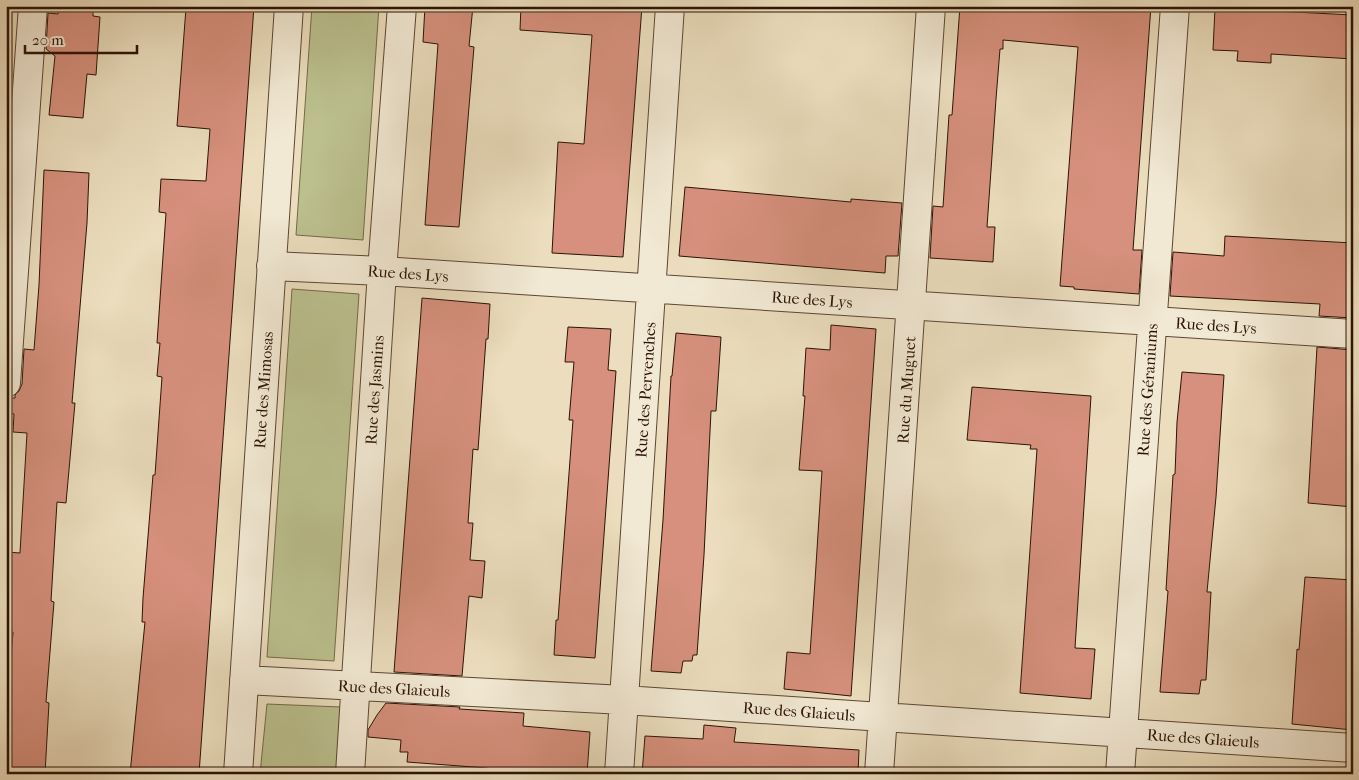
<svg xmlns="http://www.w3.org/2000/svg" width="1359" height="780" font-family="'IM FELL French Canon',serif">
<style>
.green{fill:#bbc08e;stroke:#746a4a}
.building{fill:#d6907d;stroke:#2c1305}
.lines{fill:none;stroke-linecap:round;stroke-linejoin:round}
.minor-casing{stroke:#5c4633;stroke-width:30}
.minor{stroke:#f2e9d4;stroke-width:28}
.labels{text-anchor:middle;stroke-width:5;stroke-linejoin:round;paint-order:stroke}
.street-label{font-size:16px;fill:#2c1305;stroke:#f2e9d4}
</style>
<rect width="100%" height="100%" fill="#ebddbd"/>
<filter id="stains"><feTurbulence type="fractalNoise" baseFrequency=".004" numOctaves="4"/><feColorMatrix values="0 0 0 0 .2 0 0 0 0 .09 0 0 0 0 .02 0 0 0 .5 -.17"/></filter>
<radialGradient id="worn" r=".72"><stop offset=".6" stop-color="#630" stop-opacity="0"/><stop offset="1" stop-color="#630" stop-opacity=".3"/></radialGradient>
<path class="green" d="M 312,6 L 379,6 L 363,240 L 296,235 Z
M 292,289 L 359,294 L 334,661 L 267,657 Z
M 267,704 L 341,707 L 337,774 L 260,774 Z"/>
<path class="building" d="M 59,6 L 93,6 L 93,16 L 100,17 L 96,75 L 87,74 L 83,118 L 49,115 L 55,56 L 46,49 L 48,13 L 58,14 Z
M 208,6 L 254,6 L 199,774 L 130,774 L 145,622 L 142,622 L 143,598 L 153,475 L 155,475 L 162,377 L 157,376 L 160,343 L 157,343 L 166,213 L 159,212 L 161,179 L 206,181 L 210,129 L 177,126 L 186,8 L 208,9 Z
M 425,6 L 473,6 L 469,46 L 474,47 L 459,227 L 425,225 L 438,44 L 423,42 Z
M 521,6 L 642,6 L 623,257 L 552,253 L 558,142 L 584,144 L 592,35 L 520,30 Z
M 960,6 L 1010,11 L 1010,6 L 1151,6 L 1133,250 L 1142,250 L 1139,294 L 1074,289 L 1074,287 L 1060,286 L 1078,47 L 1003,40 L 1003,49 L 1000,49 L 996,99 L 987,227 L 995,227 L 993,262 L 930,258 L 933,206 L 943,207 L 949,115 L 952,115 Z
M 1215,8 L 1353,15 L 1353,59 L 1271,54 L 1271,63 L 1237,61 L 1238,51 L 1213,50 Z
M 44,170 L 89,173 L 87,223 L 72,403 L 75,403 L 66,503 L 57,502 L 51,601 L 54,602 L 46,702 L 49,703 L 45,774 L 6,774 L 6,724 L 13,632 L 6,632 L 6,552 L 20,553 L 27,433 L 13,432 L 14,414 L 6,411 L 6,398 L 15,398 L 15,395 L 19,391 L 22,384 L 24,349 L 34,350 L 39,285 Z
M 685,187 L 851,202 L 851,199 L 902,203 L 898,256 L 886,256 L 885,273 L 679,256 Z
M 1225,236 L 1353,243 L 1353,318 L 1319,316 L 1320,304 L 1170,296 L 1173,252 L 1224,256 Z
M 422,298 L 490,304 L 488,339 L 486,339 L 478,450 L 473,449 L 468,523 L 473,523 L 470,560 L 485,561 L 482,598 L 469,596 L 462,676 L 394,672 Z
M 831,325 L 876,329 L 851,696 L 784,689 L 787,652 L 810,654 L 815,581 L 822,471 L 799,470 L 805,396 L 803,396 L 806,348 L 830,350 Z
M 568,327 L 611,329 L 608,370 L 616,371 L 595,658 L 554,655 L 556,620 L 558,620 L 573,420 L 569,420 L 574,362 L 565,362 Z
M 676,333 L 721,337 L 716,411 L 711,411 L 704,555 L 697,655 L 693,655 L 692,661 L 683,661 L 681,673 L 651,671 L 663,520 L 671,376 L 672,376 Z
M 1317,347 L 1353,350 L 1353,507 L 1308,503 Z
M 1182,372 L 1224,375 L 1216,497 L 1207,592 L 1211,592 L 1206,680 L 1201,680 L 1199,694 L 1160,692 L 1168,591 L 1166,590 L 1173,475 L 1175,474 L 1177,422 Z
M 972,387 L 1091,396 L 1075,648 L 1095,649 L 1091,699 L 1020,693 L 1037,449 L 1030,449 L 1031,445 L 967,440 Z
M 1305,577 L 1353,580 L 1353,730 L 1292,724 L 1297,649 L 1299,650 Z
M 386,703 L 460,707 L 459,709 L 524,713 L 523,726 L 590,732 L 587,774 L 487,774 L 487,768 L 407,762 L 408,752 L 400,752 L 401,740 L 368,737 L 368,730 L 377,715 Z
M 704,725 L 736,728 L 734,742 L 859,750 L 858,774 L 749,774 L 700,770 L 700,774 L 642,774 L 645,736 L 703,739 Z"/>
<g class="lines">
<defs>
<path id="minor" d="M 271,266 L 382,271 L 1353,334
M 6,383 L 33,6
M 244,680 L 624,700 L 1353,748
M 238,774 L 289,6
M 350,774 L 382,271 L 402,6
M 619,774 L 670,6
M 879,774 L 931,6
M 1120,774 L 1175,6"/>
</defs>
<use href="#minor" class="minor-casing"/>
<use href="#minor" class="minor"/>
</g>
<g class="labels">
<g class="street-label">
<text transform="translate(408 273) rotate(4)" y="6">Rue des Lys</text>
<text transform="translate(812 299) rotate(4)" y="6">Rue des Lys</text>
<text transform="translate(1216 325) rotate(4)" y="6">Rue des Lys</text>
<text transform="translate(263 390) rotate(-86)" y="6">Rue des Mimosas</text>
<text transform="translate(374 390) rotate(-86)" y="6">Rue des Jasmins</text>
<text transform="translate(645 390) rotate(-86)" y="6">Rue des Pervenches</text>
<text transform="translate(906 390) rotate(-86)" y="6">Rue du Muguet</text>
<text transform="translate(1147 390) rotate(-86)" y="6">Rue des Géraniums</text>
<text transform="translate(394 688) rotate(3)" y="6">Rue des Glaieuls</text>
<text transform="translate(799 711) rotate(4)" y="6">Rue des Glaieuls</text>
<text transform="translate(1203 738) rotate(4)" y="6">Rue des Glaieuls</text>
</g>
</g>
<rect width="1359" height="780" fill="none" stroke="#ebddbd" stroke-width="25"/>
<rect x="8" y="8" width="1344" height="765" fill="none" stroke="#2c1305" stroke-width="2.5"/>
<rect x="12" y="12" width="1334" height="755" fill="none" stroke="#2c1305"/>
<path d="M25 45v8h112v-8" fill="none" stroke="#2c1305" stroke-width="2.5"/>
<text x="32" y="45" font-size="15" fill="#2c1305" stroke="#f2e9d4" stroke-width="4" paint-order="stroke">20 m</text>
<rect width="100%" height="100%" filter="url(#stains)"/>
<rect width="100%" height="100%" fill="url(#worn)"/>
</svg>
